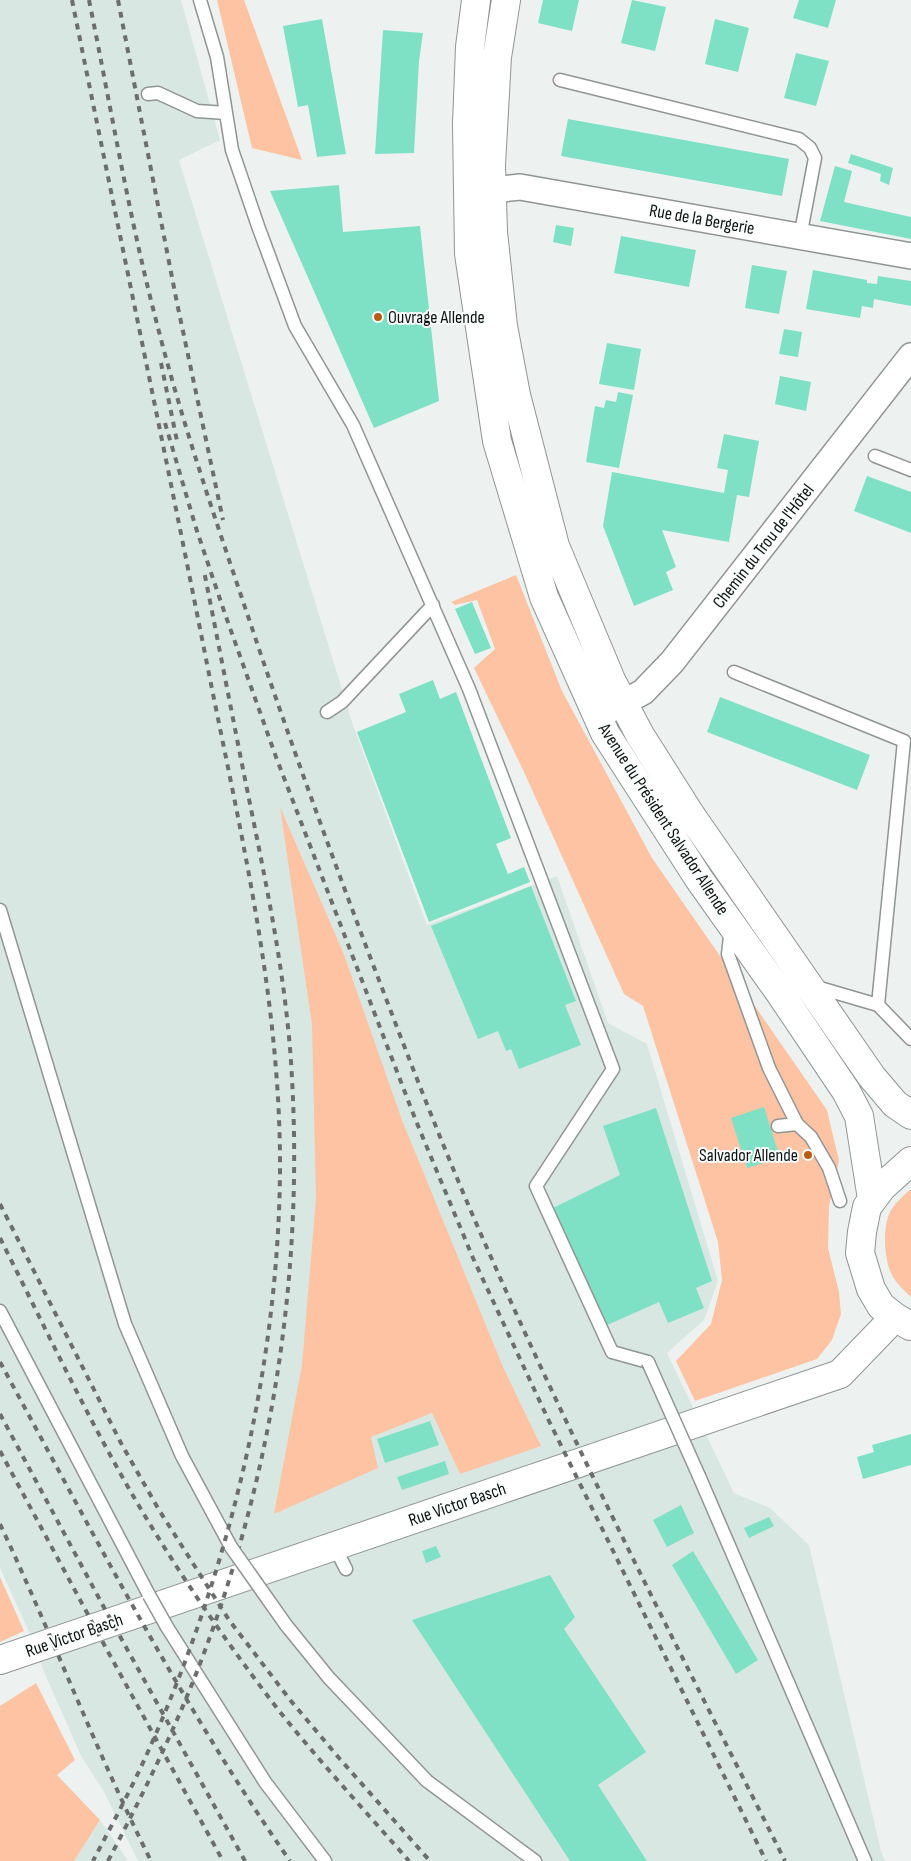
<svg xmlns="http://www.w3.org/2000/svg" width="911" height="1861" font-family="'Sofia Sans Condensed',sans-serif">
<style>
.built{fill:#d9e7e2}
.green{fill:#fdc3a3}
.building{fill:#7ee1c5}
.lines{fill:none;stroke-linecap:round;stroke-linejoin:round}
.lane-casing{stroke:#909594;stroke-width:15}
.street-casing{stroke:#909594;stroke-width:28}
.secondary-casing{stroke:#909594;stroke-width:30}
.lane{stroke:#fff;stroke-width:12}
.street{stroke:#fff;stroke-width:25}
.secondary{stroke:#fff;stroke-width:28}
.rail{stroke:#6b6e6c;stroke-width:4;stroke-dasharray:6 6;stroke-linecap:butt}
.lane-bridge-casing{stroke:#909594;stroke-width:15;stroke-linecap:butt}
.lane-bridge{stroke:#fff;stroke-width:12}
.poi-dot{fill:#bb5c13;stroke:#fafffd;stroke-width:2}
.labels{text-anchor:middle;stroke-width:4;stroke-linejoin:round;paint-order:stroke}
.street-label{font-size:18px;fill:#0f1110;stroke:#fafffd}
.poi-label{font-size:18px;fill:#0f1110;stroke:#fafffd;text-anchor:start}
</style>
<rect width="100%" height="100%" fill="#edf2f0"/>
<path class="built" d="M 0,0 L 181,0 L 220,140 L 179,160 L 353,725 L 427,925 L 557,876 L 608,1023 L 647,1044 L 718,1281 L 704,1320 L 667,1353 L 734,1493 L 770,1508 L 809,1545 L 881,1851 L 885,1861 L 138,1861 L 104,1792 L 81,1756 L 44,1672 L 30,1634 L 0,1568 Z
M 100,1820 L 127,1859 L 126,1861 L 74,1861 Z"/>
<path class="green" d="M 217,0 L 244,0 L 302,160 L 252,148 Z
M 516,575 L 562,691 L 652,858 L 827,1110 L 839,1161 L 829,1206 L 828,1248 L 839,1292 L 841,1314 L 832,1340 L 817,1359 L 695,1401 L 676,1361 L 711,1324 L 722,1280 L 718,1242 L 643,1006 L 624,994 L 524,772 L 474,668 L 495,649 L 477,600 L 455,605 L 451,602 Z
M 280,807 L 343,952 L 402,1120 L 503,1367 L 541,1446 L 460,1474 L 432,1413 L 371,1437 L 378,1468 L 274,1514 L 302,1365 L 316,1198 L 312,1025 Z
M 911,1189 L 911,1297 C 905,1291 897,1284 893,1277 C 884,1262 882,1228 890,1212 C 895,1203 904,1195 911,1189 Z
M 0,1577 L 24,1631 L 0,1642 Z
M 36,1683 L 75,1760 L 57,1775 L 100,1820 L 74,1861 L 0,1861 L 0,1706 Z"/>
<path class="building" d="M 543,0 L 579,0 L 572,31 L 538,23 Z
M 632,0 L 666,7 L 655,51 L 621,43 Z
M 799,0 L 836,0 L 828,28 L 793,18 Z
M 322,19 L 346,154 L 317,157 L 308,105 L 298,107 L 283,26 Z
M 715,19 L 749,28 L 738,72 L 705,64 Z
M 383,30 L 423,33 L 419,61 L 414,153 L 375,154 Z
M 796,53 L 829,61 L 816,106 L 784,98 Z
M 568,119 L 789,159 L 782,196 L 561,156 Z
M 851,154 L 893,168 L 889,185 L 880,181 L 881,174 L 848,163 Z
M 835,166 L 852,171 L 844,202 L 911,217 L 911,239 L 820,221 Z
M 339,185 L 343,232 L 420,226 L 439,401 L 374,428 L 270,191 Z
M 556,225 L 574,228 L 571,246 L 553,242 Z
M 621,236 L 696,250 L 689,287 L 614,273 Z
M 752,265 L 787,271 L 779,314 L 745,308 Z
M 813,270 L 867,280 L 867,283 L 877,284 L 878,276 L 911,281 L 911,306 L 874,299 L 873,308 L 862,306 L 860,318 L 806,309 Z
M 784,329 L 802,332 L 798,357 L 779,354 Z
M 607,343 L 641,349 L 634,390 L 599,384 Z
M 780,376 L 811,382 L 806,411 L 775,404 Z
M 618,392 L 633,395 L 619,468 L 586,462 L 595,406 L 604,408 L 606,400 L 616,402 Z
M 724,434 L 759,441 L 749,497 L 737,495 L 729,542 L 662,530 L 676,567 L 666,572 L 673,590 L 634,606 L 603,526 L 612,472 L 724,493 L 728,470 L 717,468 Z
M 867,476 L 911,492 L 911,533 L 854,511 Z
M 472,602 L 491,648 L 475,654 L 455,609 Z
M 433,680 L 440,699 L 456,692 L 511,838 L 496,844 L 508,874 L 524,867 L 530,882 L 429,922 L 357,732 L 406,712 L 399,694 Z
M 720,697 L 870,755 L 857,790 L 707,732 Z
M 531,886 L 576,1001 L 565,1005 L 581,1045 L 519,1069 L 511,1049 L 506,1051 L 498,1031 L 478,1039 L 431,926 Z
M 764,1107 L 780,1158 L 747,1168 L 731,1118 Z
M 656,1108 L 712,1281 L 696,1288 L 704,1308 L 668,1323 L 659,1302 L 605,1326 L 553,1208 L 620,1175 L 603,1126 Z
M 430,1421 L 439,1445 L 385,1463 L 377,1439 Z
M 911,1434 L 911,1465 L 863,1479 L 857,1457 L 874,1452 L 872,1445 Z
M 445,1461 L 449,1474 L 402,1490 L 397,1477 Z
M 681,1505 L 694,1533 L 667,1547 L 653,1520 Z
M 769,1517 L 774,1526 L 749,1538 L 744,1528 Z
M 436,1546 L 441,1557 L 426,1563 L 422,1551 Z
M 693,1551 L 758,1660 L 736,1674 L 672,1565 Z
M 550,1575 L 575,1617 L 564,1629 L 646,1752 L 598,1785 L 647,1861 L 570,1861 L 412,1620 Z"/>
<g class="lines">
<defs>
<path id="lane" d="M 200,0 L 217,57 L 232,150 L 258,226 L 295,326 L 353,425 L 469,689 L 613,1069 L 536,1186 L 612,1352 L 648,1362
M 560,80 L 799,139 L 810,148 L 815,158 L 800,237
M 148,94 L 158,93 L 197,111 L 226,113
M 875,456 L 911,470
M 734,672 L 904,741 L 878,1005
M 327,712 L 342,702 L 433,605
M 0,910 L 125,1324 L 182,1456 L 231,1547
M 731,928 L 728,954 L 769,1068 L 797,1124 L 811,1137 L 829,1168 L 840,1201
M 813,986 L 878,1005 L 911,1039
M 778,1126 L 797,1124
M 0,1311 L 149,1595
M 699,1476 L 865,1861
M 334,1546 L 346,1569
M 286,1625 L 329,1678 L 427,1781 L 535,1861
M 167,1627 L 265,1782 L 325,1861"/>
<path id="street" d="M 492,190 L 520,187 L 911,256
M 598,716 L 643,692 L 672,662 L 911,356"/>
<path id="secondary" d="M 476,0 L 470,47 L 467,124 L 469,254 L 497,441 L 544,597 L 605,733 L 699,879 L 780,993 L 846,1091 L 859,1116 L 872,1199
M 506,0 L 497,57 L 491,165 L 493,232 L 503,326 L 516,395 L 555,546 L 611,680 L 640,735 L 690,814 L 872,1077 L 895,1104 L 911,1115
M 910,1326 L 895,1317 L 881,1306 L 871,1289 L 860,1253 L 862,1232 L 867,1207 L 882,1187 L 911,1161
M 0,1660 L 840,1374 L 895,1317"/>
</defs>
<use href="#lane" class="lane-casing"/>
<use href="#street" class="street-casing"/>
<use href="#secondary" class="secondary-casing"/>
<use href="#lane" class="lane"/>
<use href="#street" class="street"/>
<use href="#secondary" class="secondary"/>
<path class="rail" d="M 72,0 C 117,223 164,446 208,669 C 241,835 281,1002 280,1172 C 278,1375 226,1583 141,1767 C 126,1799 109,1830 93,1861
M 89,0 C 111,108 129,217 157,324 C 185,434 223,541 259,649 C 298,763 339,876 382,988 C 415,1075 449,1162 487,1248 C 578,1456 683,1658 785,1861
M 118,0 L 177,303 L 223,520
M 161,363 L 177,441
M 165,423 L 196,528 L 225,614 L 276,757 L 416,1121 L 473,1258 L 548,1419 L 766,1861
M 0,1204 L 122,1445 L 159,1510 L 229,1620 L 291,1701 L 339,1758 L 430,1861
M 0,1238 C 47,1331 91,1426 145,1516 C 186,1584 232,1650 280,1712 C 321,1763 366,1812 409,1861
M 0,1362 C 92,1531 180,1703 290,1861
M 0,1414 L 107,1613 L 245,1861
M 0,1451 L 107,1650 L 223,1861
M 0,1524 C 52,1635 96,1751 151,1861
M 108,1861 C 142,1796 175,1730 201,1661 C 272,1475 303,1277 292,1078 C 287,982 267,888 248,794 C 233,720 219,646 204,571"/>
<defs>
<path id="lane-bridge" d="M 648,1362 L 699,1476
M 231,1547 L 286,1625
M 149,1595 L 167,1627"/>
</defs>
<use href="#lane-bridge" class="lane-bridge-casing"/>
<use href="#lane-bridge" class="lane-bridge"/>
</g>
<g class="poi-dot">
<circle cx="378" cy="317" r="5"/>
<circle cx="808" cy="1155" r="5"/>
</g>
<g class="labels">
<g class="street-label">
<text transform="translate(702 219) rotate(10)" y="6">Rue de la Bergerie</text>
<text transform="translate(763 546) rotate(-52)" y="6">Chemin du Trou de l'Hôtel</text>
<text transform="translate(664 819) rotate(57)" y="6">Avenue du Président Salvador Allende</text>
<text transform="translate(457 1504) rotate(-19)" y="6">Rue Victor Basch</text>
<text transform="translate(74 1635) rotate(-19)" y="6">Rue Victor Basch</text>
</g>
<g class="poi-label">
<text x="388" y="323">Ouvrage Allende</text>
<text x="798" y="1161" text-anchor="end">Salvador Allende</text>
</g>
</g>
</svg>
